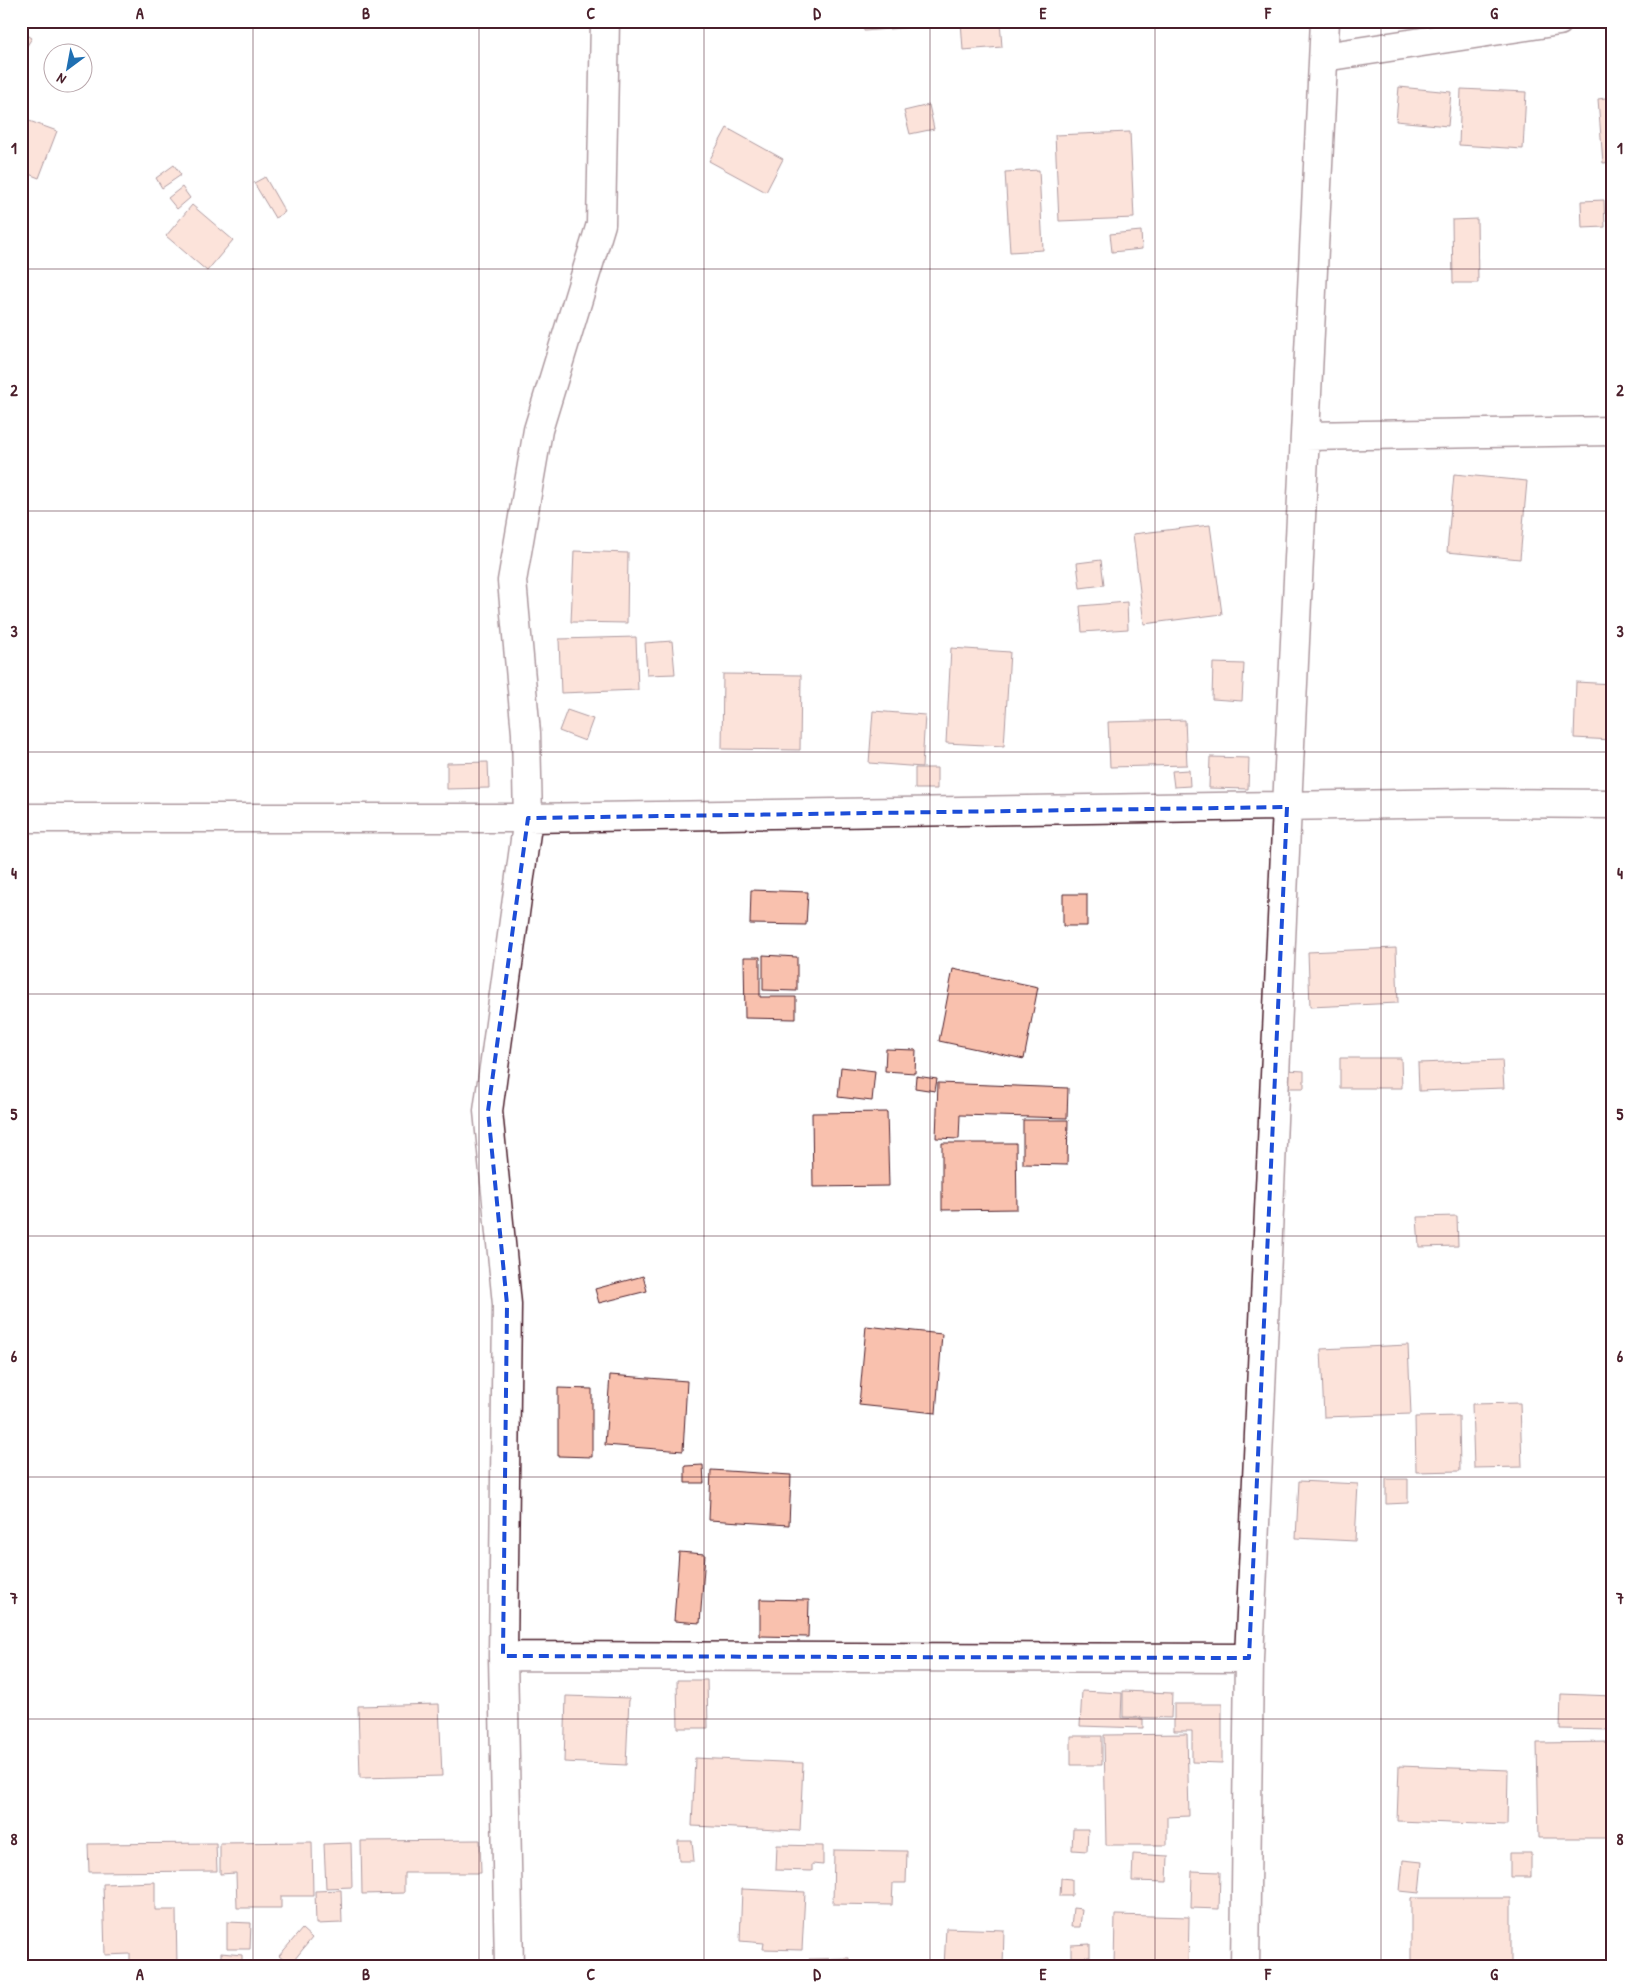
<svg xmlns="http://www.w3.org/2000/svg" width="1634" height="1988" font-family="'Patrick Hand',sans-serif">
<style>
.building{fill:#f9c1ae;stroke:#4a1f2b}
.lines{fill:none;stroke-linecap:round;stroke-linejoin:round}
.minor-casing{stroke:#4a1f2b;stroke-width:31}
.minor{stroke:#fff;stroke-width:28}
.marked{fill:none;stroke:#1d4ed8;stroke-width:4;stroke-dasharray:10 6;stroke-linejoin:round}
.grid{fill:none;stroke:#4a1f2b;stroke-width:1;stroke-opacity:0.55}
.neatline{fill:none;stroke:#4a1f2b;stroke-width:2}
.grid-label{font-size:16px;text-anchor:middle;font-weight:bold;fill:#4a1f2b}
</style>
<rect width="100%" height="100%" fill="#fff"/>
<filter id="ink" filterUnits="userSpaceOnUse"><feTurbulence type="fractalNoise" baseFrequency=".02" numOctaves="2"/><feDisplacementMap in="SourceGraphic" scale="10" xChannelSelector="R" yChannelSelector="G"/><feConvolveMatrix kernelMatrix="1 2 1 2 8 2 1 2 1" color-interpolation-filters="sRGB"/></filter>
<g filter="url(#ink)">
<path class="building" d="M 863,21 L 915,21 L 915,27 L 864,31 Z
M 961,21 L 1000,21 L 1002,47 L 963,50 Z
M 1338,21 L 1374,21 L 1374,24 L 1339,25 Z
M 21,31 L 32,38 L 21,55 Z
M 1399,87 L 1451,92 L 1448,126 L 1396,121 Z
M 1461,89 L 1526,92 L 1523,149 L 1459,145 Z
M 1613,97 L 1613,162 L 1603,163 L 1598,99 Z
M 929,105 L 934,129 L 910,134 L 904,111 Z
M 21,118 L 57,131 L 39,178 L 21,171 Z
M 727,128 L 783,159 L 766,192 L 709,161 Z
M 1130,132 L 1134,218 L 1059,221 L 1055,135 Z
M 174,165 L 181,175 L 162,188 L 156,178 Z
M 1039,170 L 1043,250 L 1010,252 L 1005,172 Z
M 265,177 L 285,212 L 275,218 L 254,183 Z
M 182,187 L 190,198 L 177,209 L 168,198 Z
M 1604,200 L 1605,227 L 1582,228 L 1581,201 Z
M 192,205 L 233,240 L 207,271 L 166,236 Z
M 1477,219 L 1478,283 L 1453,283 L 1452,220 Z
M 1141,231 L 1142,249 L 1112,252 L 1110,234 Z
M 1454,474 L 1527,481 L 1520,559 L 1447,552 Z
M 1210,525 L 1222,614 L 1144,624 L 1133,534 Z
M 574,551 L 628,553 L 627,623 L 571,622 Z
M 1101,560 L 1104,585 L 1080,588 L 1077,563 Z
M 1127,602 L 1128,629 L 1082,632 L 1080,606 Z
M 636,637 L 638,690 L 561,693 L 559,639 Z
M 672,641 L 675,674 L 647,675 L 645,643 Z
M 951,648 L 1010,652 L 1004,746 L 946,743 Z
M 1213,663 L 1244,664 L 1242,701 L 1212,699 Z
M 723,674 L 801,675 L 800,750 L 722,749 Z
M 1576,682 L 1613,684 L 1613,740 L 1574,738 Z
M 567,710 L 593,719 L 585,741 L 559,731 Z
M 873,711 L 925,715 L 922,767 L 869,763 Z
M 1185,720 L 1187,765 L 1110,767 L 1108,722 Z
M 1210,757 L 1249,758 L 1248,789 L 1209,788 Z
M 488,762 L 489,788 L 447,789 L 447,763 Z
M 915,768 L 937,768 L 937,789 L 915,789 Z
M 1189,770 L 1190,786 L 1174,787 L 1172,771 Z
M 751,890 L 808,892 L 806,925 L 750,924 Z
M 1063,894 L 1087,894 L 1087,926 L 1063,926 Z
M 1396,948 L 1398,1003 L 1310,1007 L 1308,952 Z
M 763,955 L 797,957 L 797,991 L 763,990 Z
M 744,957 L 760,957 L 760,997 L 796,997 L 796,1019 L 745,1018 Z
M 953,969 L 1038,987 L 1024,1059 L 939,1041 Z
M 886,1049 L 916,1050 L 915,1073 L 885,1071 Z
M 1340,1058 L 1401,1058 L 1402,1088 L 1340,1088 Z
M 1502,1060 L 1504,1088 L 1419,1091 L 1418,1063 Z
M 841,1067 L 875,1071 L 872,1101 L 838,1097 Z
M 1286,1070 L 1304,1071 L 1304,1088 L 1286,1088 Z
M 916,1076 L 937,1079 L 935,1091 L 915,1088 Z
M 938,1083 L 1068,1088 L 1067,1118 L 960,1115 L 959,1139 L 936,1138 Z
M 887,1112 L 889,1186 L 813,1187 L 812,1113 Z
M 1023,1120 L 1068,1120 L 1067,1165 L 1023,1164 Z
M 942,1143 L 1016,1143 L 1017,1209 L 942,1210 Z
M 1457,1216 L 1458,1246 L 1419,1247 L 1417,1217 Z
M 643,1276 L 647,1291 L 599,1303 L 595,1289 Z
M 866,1326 L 942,1334 L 936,1413 L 859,1405 Z
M 1408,1345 L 1411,1414 L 1324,1417 L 1321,1349 Z
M 610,1375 L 687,1381 L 683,1451 L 605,1445 Z
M 558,1388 L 592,1389 L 592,1457 L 558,1456 Z
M 1520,1403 L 1522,1467 L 1474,1468 L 1472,1404 Z
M 1459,1416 L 1460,1471 L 1416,1472 L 1415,1417 Z
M 703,1465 L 704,1483 L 685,1483 L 685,1466 Z
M 711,1470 L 791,1475 L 789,1525 L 709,1520 Z
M 1386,1479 L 1408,1479 L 1408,1503 L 1386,1504 Z
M 1299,1481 L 1358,1484 L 1355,1541 L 1296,1538 Z
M 679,1552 L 705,1554 L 700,1623 L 674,1621 Z
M 760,1599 L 809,1600 L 808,1637 L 760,1636 Z
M 677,1680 L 707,1680 L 708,1728 L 678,1728 Z
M 1082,1691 L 1122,1693 L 1121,1718 L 1143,1719 L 1143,1728 L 1080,1726 Z
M 1123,1691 L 1172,1693 L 1171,1718 L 1123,1717 Z
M 1561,1694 L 1613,1696 L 1613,1730 L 1560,1729 Z
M 566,1696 L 629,1698 L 626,1765 L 564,1762 Z
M 439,1704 L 442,1776 L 360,1778 L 358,1706 Z
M 1174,1704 L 1222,1704 L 1222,1763 L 1192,1762 L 1192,1731 L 1174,1731 Z
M 1187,1734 L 1189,1816 L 1167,1817 L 1167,1845 L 1106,1845 L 1104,1735 Z
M 1071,1736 L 1102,1736 L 1102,1765 L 1071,1765 Z
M 1613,1742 L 1613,1838 L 1539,1838 L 1537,1743 Z
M 695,1758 L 803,1763 L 800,1831 L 692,1826 Z
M 1399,1766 L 1508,1770 L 1507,1825 L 1397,1821 Z
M 1073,1829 L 1088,1829 L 1087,1851 L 1072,1850 Z
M 480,1840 L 481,1873 L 404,1873 L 404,1893 L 362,1894 L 361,1841 Z
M 678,1841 L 692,1841 L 694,1861 L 679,1861 Z
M 312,1842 L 313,1896 L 281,1896 L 281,1908 L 237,1908 L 236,1873 L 220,1874 L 220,1843 Z
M 216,1843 L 217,1871 L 89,1872 L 88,1844 Z
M 351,1843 L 352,1887 L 326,1888 L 324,1844 Z
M 777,1845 L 823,1846 L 823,1865 L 812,1864 L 812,1871 L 776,1870 Z
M 834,1850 L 907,1851 L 906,1883 L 893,1883 L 892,1905 L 833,1904 Z
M 1510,1853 L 1531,1853 L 1531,1877 L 1510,1877 Z
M 1133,1854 L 1168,1856 L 1167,1882 L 1132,1881 Z
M 1403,1860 L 1422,1862 L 1419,1893 L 1400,1891 Z
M 1192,1871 L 1220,1872 L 1219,1909 L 1191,1908 Z
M 1061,1878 L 1072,1879 L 1072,1896 L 1060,1896 Z
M 155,1882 L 155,1910 L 176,1910 L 177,1966 L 130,1967 L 130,1954 L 105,1955 L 103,1884 Z
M 742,1889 L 805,1892 L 802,1950 L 763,1949 L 764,1943 L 740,1941 Z
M 341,1890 L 342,1923 L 316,1924 L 315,1891 Z
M 1411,1898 L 1511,1898 L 1511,1967 L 1411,1967 Z
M 1073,1908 L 1082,1909 L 1080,1927 L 1071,1927 Z
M 1115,1915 L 1189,1917 L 1188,1967 L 1114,1967 Z
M 227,1922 L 251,1923 L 250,1949 L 227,1949 Z
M 946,1928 L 1004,1930 L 1003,1967 L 944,1967 Z
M 302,1929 L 312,1938 L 290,1965 L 279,1956 Z
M 1090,1944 L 1090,1957 L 1071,1957 L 1071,1945 Z
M 221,1953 L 242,1955 L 242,1967 L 221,1967 Z
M 849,1958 L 849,1967 L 810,1967 L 809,1959 Z"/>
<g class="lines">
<defs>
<path id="minor" d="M 1324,57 L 1559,21
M 1305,436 L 1613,431
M 21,818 L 528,818 L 1467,803 L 1613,804
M 503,1656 L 507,1304 L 488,1111 L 528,818 L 526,733 L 512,581 L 538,430 L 601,224 L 605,21
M 509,1967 L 503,1656 L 1249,1658
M 1245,1967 L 1249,1658 L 1287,807 L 1325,21"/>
</defs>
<use href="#minor" class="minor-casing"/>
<use href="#minor" class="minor"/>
</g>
</g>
<path d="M0 0H1634V1988H0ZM 1287,807 L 1249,1658 L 503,1656 L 507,1304 L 488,1111 L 528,818 Z" fill="#fff" fill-opacity=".55" fill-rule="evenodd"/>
<path class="marked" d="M 1287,807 L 1249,1658 L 503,1656 L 507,1304 L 488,1111 L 528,818 Z"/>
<path class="grid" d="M 253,21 L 253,1967M 479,21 L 479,1967M 704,21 L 704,1967M 930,21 L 930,1967M 1155,21 L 1155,1967M 1381,21 L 1381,1967M 21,269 L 1613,269M 21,511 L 1613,511M 21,752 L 1613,752M 21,994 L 1613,994M 21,1236 L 1613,1236M 21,1477 L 1613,1477M 21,1719 L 1613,1719"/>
<rect width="1634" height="1988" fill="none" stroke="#fff" stroke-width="55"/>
<g transform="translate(68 68) rotate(212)"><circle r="24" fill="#ffffff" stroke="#b7a5aa"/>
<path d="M0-4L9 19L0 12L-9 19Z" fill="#1f6fb2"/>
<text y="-8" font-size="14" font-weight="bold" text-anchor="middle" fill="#4a1f2b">N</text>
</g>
<rect x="28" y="28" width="1578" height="1932" class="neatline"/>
<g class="grid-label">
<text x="140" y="19">A</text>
<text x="366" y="19">B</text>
<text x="591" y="19">C</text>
<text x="817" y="19">D</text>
<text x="1043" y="19">E</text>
<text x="1268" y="19">F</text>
<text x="1494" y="19">G</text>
<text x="14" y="154">1</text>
<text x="1620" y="154">1</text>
<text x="14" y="396">2</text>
<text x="1620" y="396">2</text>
<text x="14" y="637">3</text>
<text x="1620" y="637">3</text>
<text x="14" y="879">4</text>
<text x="1620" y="879">4</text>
<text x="14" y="1120">5</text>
<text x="1620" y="1120">5</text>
<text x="14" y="1362">6</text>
<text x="1620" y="1362">6</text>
<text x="14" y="1604">7</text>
<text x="1620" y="1604">7</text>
<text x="14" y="1845">8</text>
<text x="1620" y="1845">8</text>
<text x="140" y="1980">A</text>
<text x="366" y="1980">B</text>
<text x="591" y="1980">C</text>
<text x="817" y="1980">D</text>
<text x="1043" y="1980">E</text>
<text x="1268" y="1980">F</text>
<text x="1494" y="1980">G</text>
</g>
</svg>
